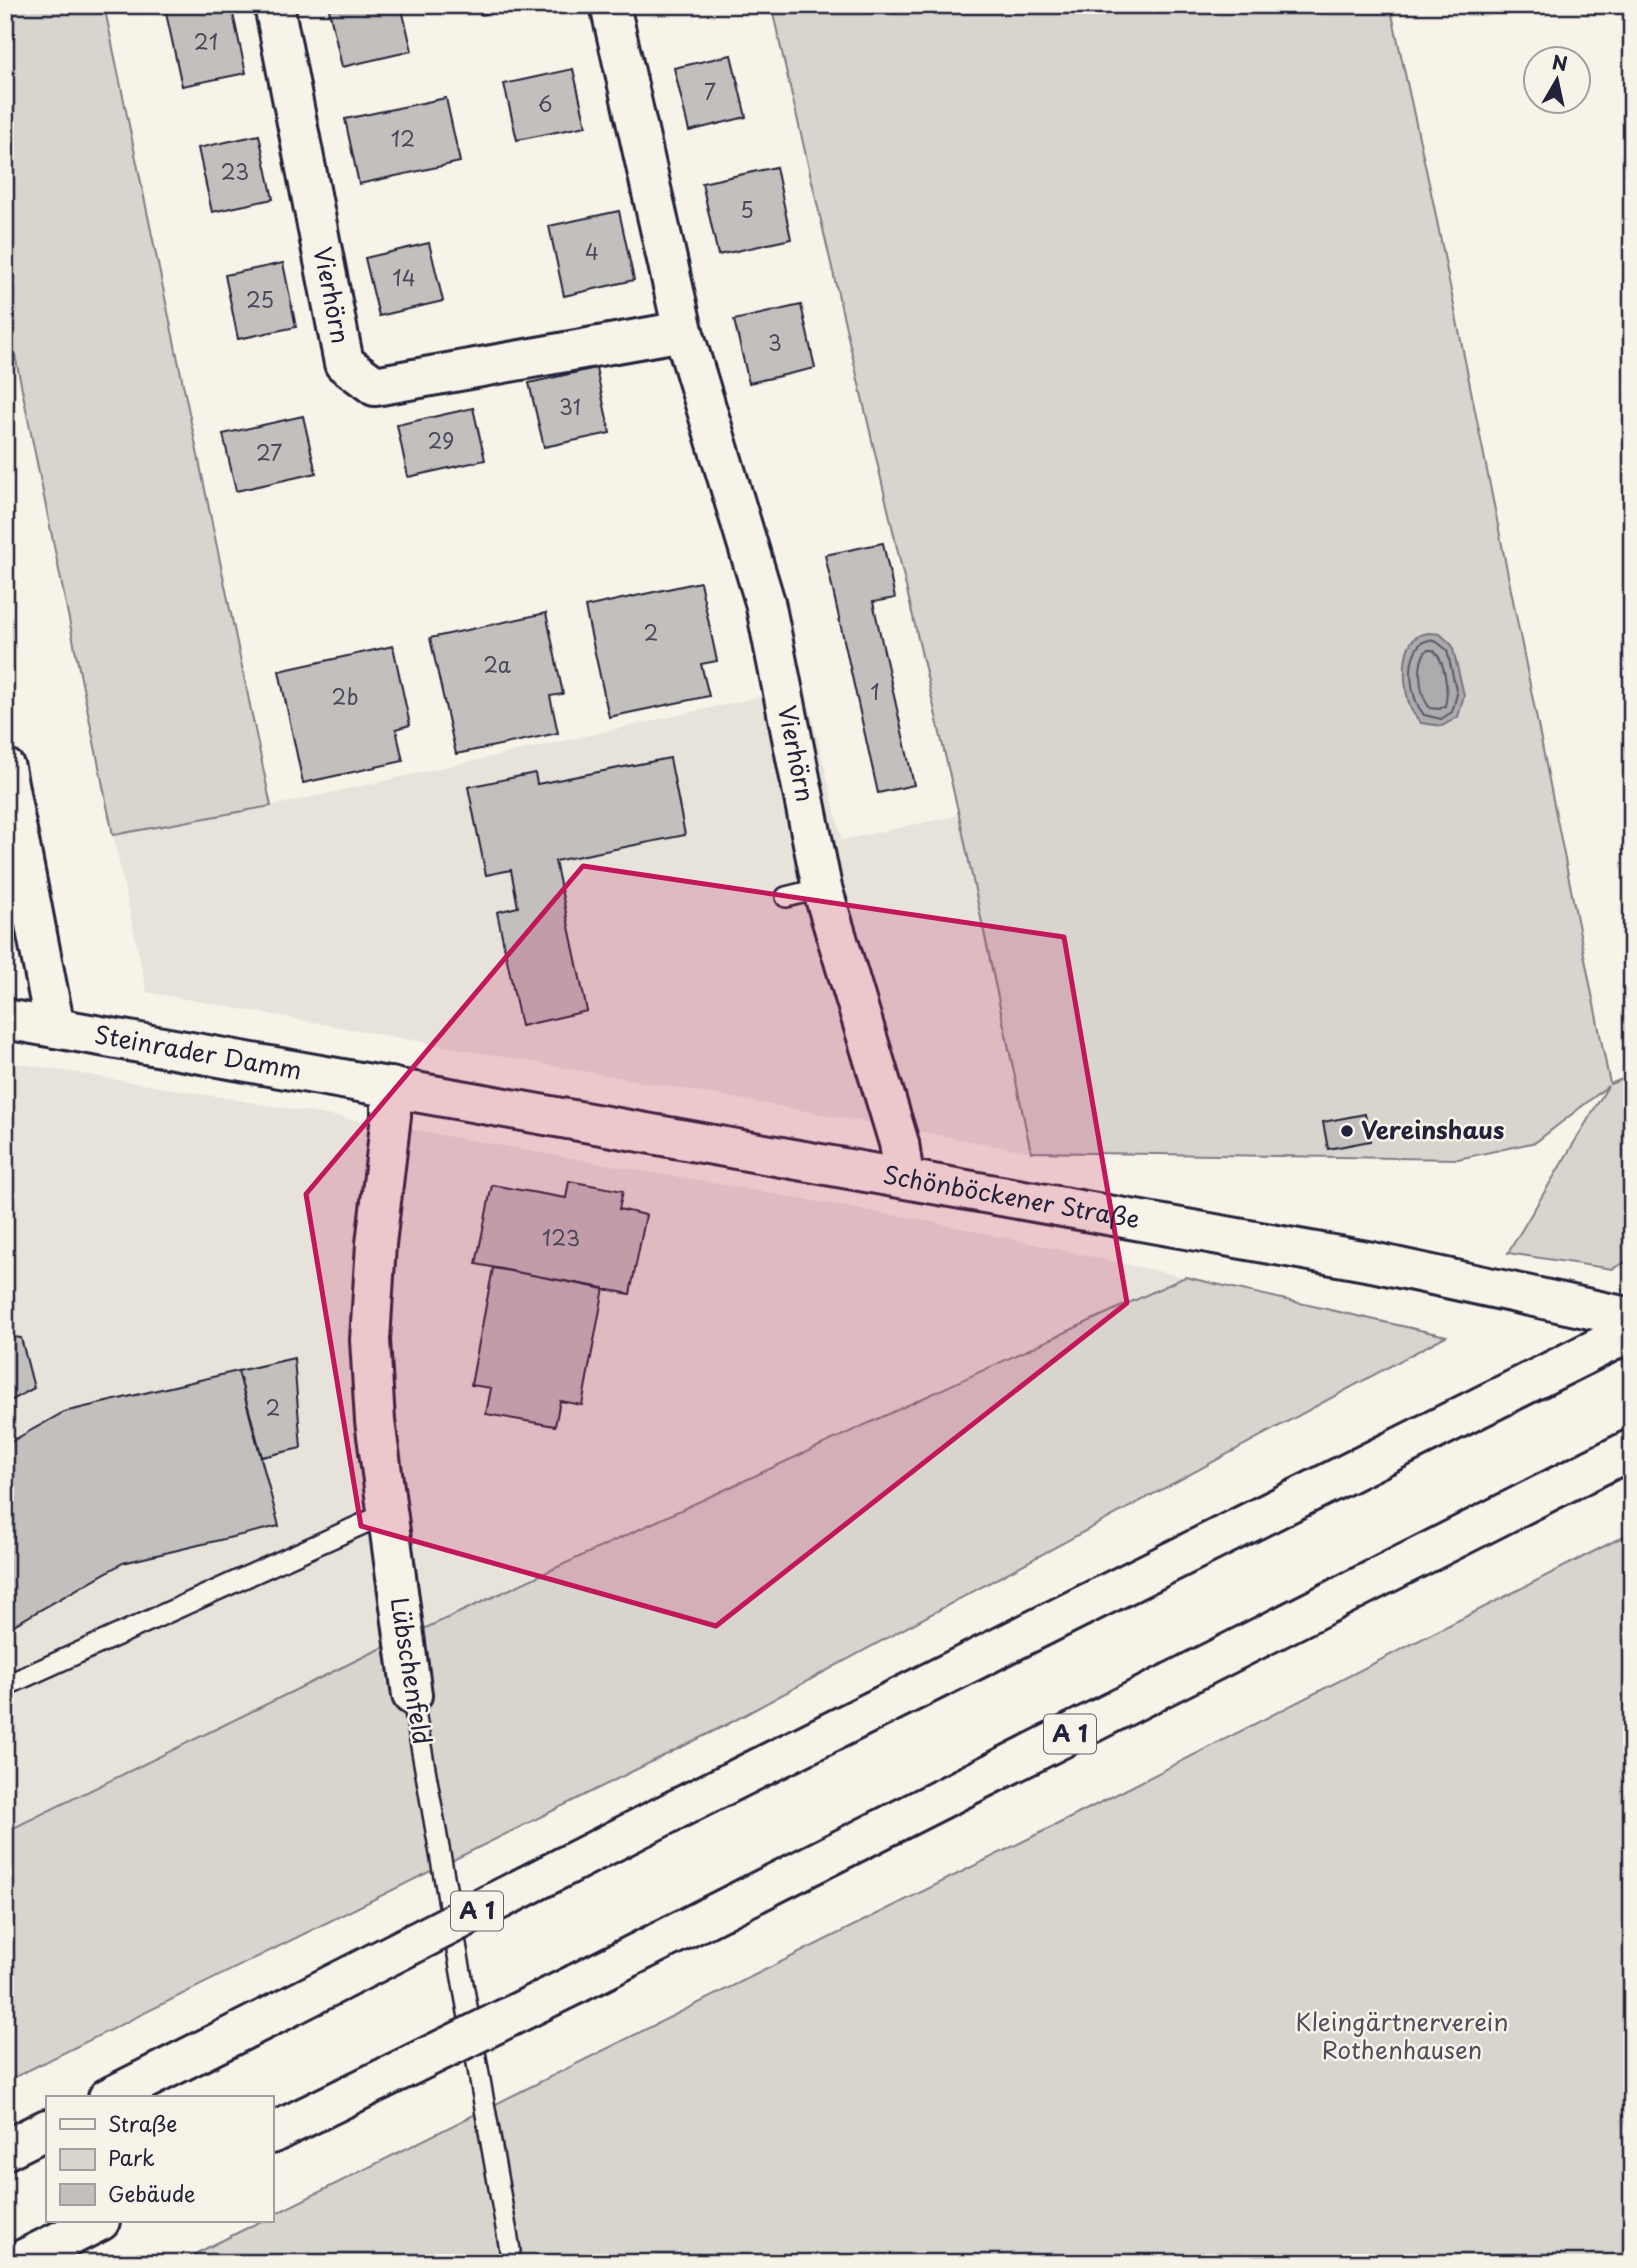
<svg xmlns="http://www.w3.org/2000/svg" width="1637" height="2268" font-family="'Playpen Sans',sans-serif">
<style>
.built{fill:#e7e3db}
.green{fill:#d8d5cf;stroke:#7d7c85;stroke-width:2}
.water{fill:#aeabad;stroke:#76747f;stroke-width:2}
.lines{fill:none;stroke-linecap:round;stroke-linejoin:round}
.shore{stroke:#5a5969;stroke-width:2}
.building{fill:#c2bfbd;stroke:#22223b;stroke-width:2}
.service-casing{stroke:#22223b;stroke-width:24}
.minor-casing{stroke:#22223b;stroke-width:44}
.secondary-casing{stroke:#22223b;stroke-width:44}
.motorway-casing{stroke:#22223b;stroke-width:44}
.service{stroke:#f7f3e8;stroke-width:19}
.minor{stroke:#f7f3e8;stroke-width:38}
.secondary{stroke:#f7f3e8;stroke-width:38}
.motorway{stroke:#f7f3e8;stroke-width:38}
.motorway-bridge-casing{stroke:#22223b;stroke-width:44;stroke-linecap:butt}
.motorway-bridge{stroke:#f7f3e8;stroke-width:38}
.marked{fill:#c2185b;fill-opacity:0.2;stroke:#c2185b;stroke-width:5;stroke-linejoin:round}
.poi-dot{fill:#22223b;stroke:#f7f3e8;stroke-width:2.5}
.labels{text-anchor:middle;stroke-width:5;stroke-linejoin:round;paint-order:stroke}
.number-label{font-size:21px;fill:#4a495c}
.shield{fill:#f7f3e8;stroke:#62616f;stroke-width:2}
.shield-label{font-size:23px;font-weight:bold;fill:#22223b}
.street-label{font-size:24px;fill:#22223b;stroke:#f7f3e8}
.poi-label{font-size:24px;font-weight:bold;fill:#22223b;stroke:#f7f3e8;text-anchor:start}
.park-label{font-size:24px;fill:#504f60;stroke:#f7f3e8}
</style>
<rect width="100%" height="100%" fill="#f7f3e8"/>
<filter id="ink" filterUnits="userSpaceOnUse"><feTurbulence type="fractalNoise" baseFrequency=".0143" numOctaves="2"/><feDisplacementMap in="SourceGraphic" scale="14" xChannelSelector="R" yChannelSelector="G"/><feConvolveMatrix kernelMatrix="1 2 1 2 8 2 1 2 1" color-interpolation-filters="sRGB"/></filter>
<g filter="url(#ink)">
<path class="built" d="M 805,687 L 842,840 L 959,815 L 1031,1152 L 147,992 L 113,835 L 271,806 Z
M 5,1061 L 368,1122 L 938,1223 L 1185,1277 L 365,1656 L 5,1832 Z"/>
<path class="green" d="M 5,5 L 104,5 L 271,806 L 113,835 L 5,306 Z
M 771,5 L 1390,5 L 1434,206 L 1610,1084 L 1632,1075 L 1632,1259 L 1612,1269 L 1508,1253 L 1608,1086 L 1536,1142 L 1458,1159 L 1031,1152 L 959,815 Z
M 1185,1277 L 1446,1336 L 728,1724 L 5,2082 L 5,1832 L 365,1656 Z
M 1632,1532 L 1632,2263 L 519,2263 L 516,2253 L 497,2263 L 177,2263 L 261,2221 L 271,2221 L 271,2216 L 1060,1823 Z"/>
<path class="water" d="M 1429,633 L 1440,634 L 1452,645 L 1464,695 L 1458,717 L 1442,726 L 1421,723 C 1418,719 1413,714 1411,709 C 1404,693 1399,646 1418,636 C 1421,634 1425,634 1429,633 Z"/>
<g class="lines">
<path class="shore" d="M 1429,640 L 1437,642 L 1447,650 L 1457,694 L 1452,712 L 1441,719 L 1424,715 C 1410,698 1405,660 1421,643 Z
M 1427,650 L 1433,650 C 1445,659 1449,692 1445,706 L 1439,709 L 1430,708 C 1419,696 1416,662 1427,650 Z"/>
</g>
<path class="building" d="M 204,5 L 231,5 L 246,73 L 182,86 L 166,13 Z
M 328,5 L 401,5 L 412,51 L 342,67 Z
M 478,5 L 526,5 L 480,15 Z
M 731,55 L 746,117 L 689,131 L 674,68 Z
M 573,69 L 586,126 L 517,140 L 504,84 Z
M 446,98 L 460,162 L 359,184 L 345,119 Z
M 259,135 L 273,199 L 212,212 L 198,148 Z
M 776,167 L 791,239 L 718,255 L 702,183 Z
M 619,211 L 634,280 L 564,296 L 549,226 Z
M 429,243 L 443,301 L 379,316 L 365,258 Z
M 283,263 L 296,327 L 238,339 L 225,275 Z
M 801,305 L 815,368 L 749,383 L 734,320 Z
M 596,368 L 610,433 L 544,447 L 529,383 Z
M 473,408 L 485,460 L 408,477 L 397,425 Z
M 303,416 L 316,473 L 236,491 L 223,434 Z
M 883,543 L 895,598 L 873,602 L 914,785 L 878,793 L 825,555 Z
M 700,582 L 717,661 L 701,664 L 709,696 L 609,717 L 585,607 Z
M 546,613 L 563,694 L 550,696 L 558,733 L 456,754 L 430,638 Z
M 393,646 L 410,725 L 396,729 L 403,761 L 303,783 L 279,671 Z
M 670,758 L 685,835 L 555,861 L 587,1011 L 521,1026 L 497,912 L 518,907 L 511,870 L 486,875 L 468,787 L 535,773 L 537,784 Z
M 1365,1114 L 1370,1141 L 1328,1149 L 1323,1122 Z
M 569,1181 L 623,1191 L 619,1209 L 646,1215 L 630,1294 L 476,1264 L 492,1185 L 566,1198 Z
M 493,1268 L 604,1288 L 582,1405 L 560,1401 L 555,1426 L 486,1414 L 491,1388 L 471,1385 Z
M 5,1336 L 21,1338 L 34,1388 L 5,1404 Z
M 294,1358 L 301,1448 L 262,1457 L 238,1371 Z
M 238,1371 L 279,1526 L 123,1563 L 5,1630 L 5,1445 L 64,1412 Z"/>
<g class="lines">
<defs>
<path id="service" d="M 786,897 L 822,888
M 5,1686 L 387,1513
M 412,1695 L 510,2250"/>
<g id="minor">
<path id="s1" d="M 274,5 L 344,363 L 375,386 L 683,331"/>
<path id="s2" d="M 610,5 L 683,331 L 765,602 L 822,888 L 899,1143 L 904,1178"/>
<path d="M 5,768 L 55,1028"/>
<path d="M 391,1087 L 391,1116 L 376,1244 L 370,1340 L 375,1421 L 412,1695"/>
</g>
<g id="secondary">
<path id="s3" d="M 5,1019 L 1372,1262 L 1632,1318"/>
</g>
<path id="motorway" d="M 673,1811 L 1632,1331
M 576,1984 L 1632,1449
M 108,2098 L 281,2011
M 271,2134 L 303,2118
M 5,2150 L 47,2129
M 16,2263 L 100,2221"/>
</defs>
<use href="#service" class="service-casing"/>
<use href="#minor" class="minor-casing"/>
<use href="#secondary" class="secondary-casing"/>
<use href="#motorway" class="motorway-casing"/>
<use href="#service" class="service"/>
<use href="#minor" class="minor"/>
<use href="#secondary" class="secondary"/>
<use href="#motorway" class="motorway"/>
<defs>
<path id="motorway-bridge" d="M 281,2011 L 673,1811
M 303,2118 L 576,1984"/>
</defs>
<use href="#motorway-bridge" class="motorway-bridge-casing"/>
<use href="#motorway-bridge" class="motorway-bridge"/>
</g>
</g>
<path class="marked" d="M 583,866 L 1064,937 L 1127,1303 L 716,1626 L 361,1526 L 306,1194 Z"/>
<circle class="poi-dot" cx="1347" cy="1131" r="7"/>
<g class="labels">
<g class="number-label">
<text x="206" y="50">21</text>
<text x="710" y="100">7</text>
<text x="545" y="112">6</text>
<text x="403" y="147">12</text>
<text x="235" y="180">23</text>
<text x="747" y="218">5</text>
<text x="592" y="260">4</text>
<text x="404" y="286">14</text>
<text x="260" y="308">25</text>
<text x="775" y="351">3</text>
<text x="570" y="415">31</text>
<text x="441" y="449">29</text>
<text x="269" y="461">27</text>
<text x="651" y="641">2</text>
<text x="497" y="673">2a</text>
<text x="875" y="700">1</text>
<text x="345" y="705">2b</text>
<text x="561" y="1246">123</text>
<text x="273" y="1416">2</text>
</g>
<g class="shield">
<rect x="1044" y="1714.5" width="52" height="39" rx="5"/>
<rect x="451" y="1891.5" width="52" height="39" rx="5"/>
</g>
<g class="shield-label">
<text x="1070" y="1742">A 1</text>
<text x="477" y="1919">A 1</text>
</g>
<g class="street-label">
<text dy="8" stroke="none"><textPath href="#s1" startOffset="296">Vierhörn</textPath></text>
<text dy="8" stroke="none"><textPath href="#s2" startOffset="772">Vierhörn</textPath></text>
<text dy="8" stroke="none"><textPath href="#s3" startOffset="196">Steinrader Damm</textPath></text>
<text dy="8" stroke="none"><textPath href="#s3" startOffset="1022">Schönböckener Straße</textPath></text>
<text transform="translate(410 1671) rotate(81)" y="8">Lübschenfeld</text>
</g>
<g class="poi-label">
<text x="1361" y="1139">Vereinshaus</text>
</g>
<g class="park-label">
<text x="1402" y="2031">Kleingärtnerverein<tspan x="1402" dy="28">Rothenhausen</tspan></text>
</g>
</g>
<rect width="1637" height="2268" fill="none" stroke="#f7f3e8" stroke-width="28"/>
<rect x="14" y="14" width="1609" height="2240" fill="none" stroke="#22223b" stroke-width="2.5" filter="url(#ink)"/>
<rect x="46" y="2096" width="228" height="126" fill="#f7f3e8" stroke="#a29fa3" stroke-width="2"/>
<rect x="60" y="2119" width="35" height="10" fill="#f7f3e8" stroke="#a29fa3" stroke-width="2"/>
<text x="108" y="2132" font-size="21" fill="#22223b">Straße</text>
<rect x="60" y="2149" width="35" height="21" fill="#d8d5cf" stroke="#a29fa3" stroke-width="2"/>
<text x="108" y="2166" font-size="21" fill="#22223b">Park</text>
<rect x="60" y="2184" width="35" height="21" fill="#c2bfbd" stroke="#a29fa3" stroke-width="2"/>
<text x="108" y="2202" font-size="21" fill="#22223b">Gebäude</text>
<g transform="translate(1557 80) rotate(9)"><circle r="33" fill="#f7f3e8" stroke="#a29fa3" stroke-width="2"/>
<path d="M0-5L12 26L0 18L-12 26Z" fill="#22223b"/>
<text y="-10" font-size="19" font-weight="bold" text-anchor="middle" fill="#22223b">N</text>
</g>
</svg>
